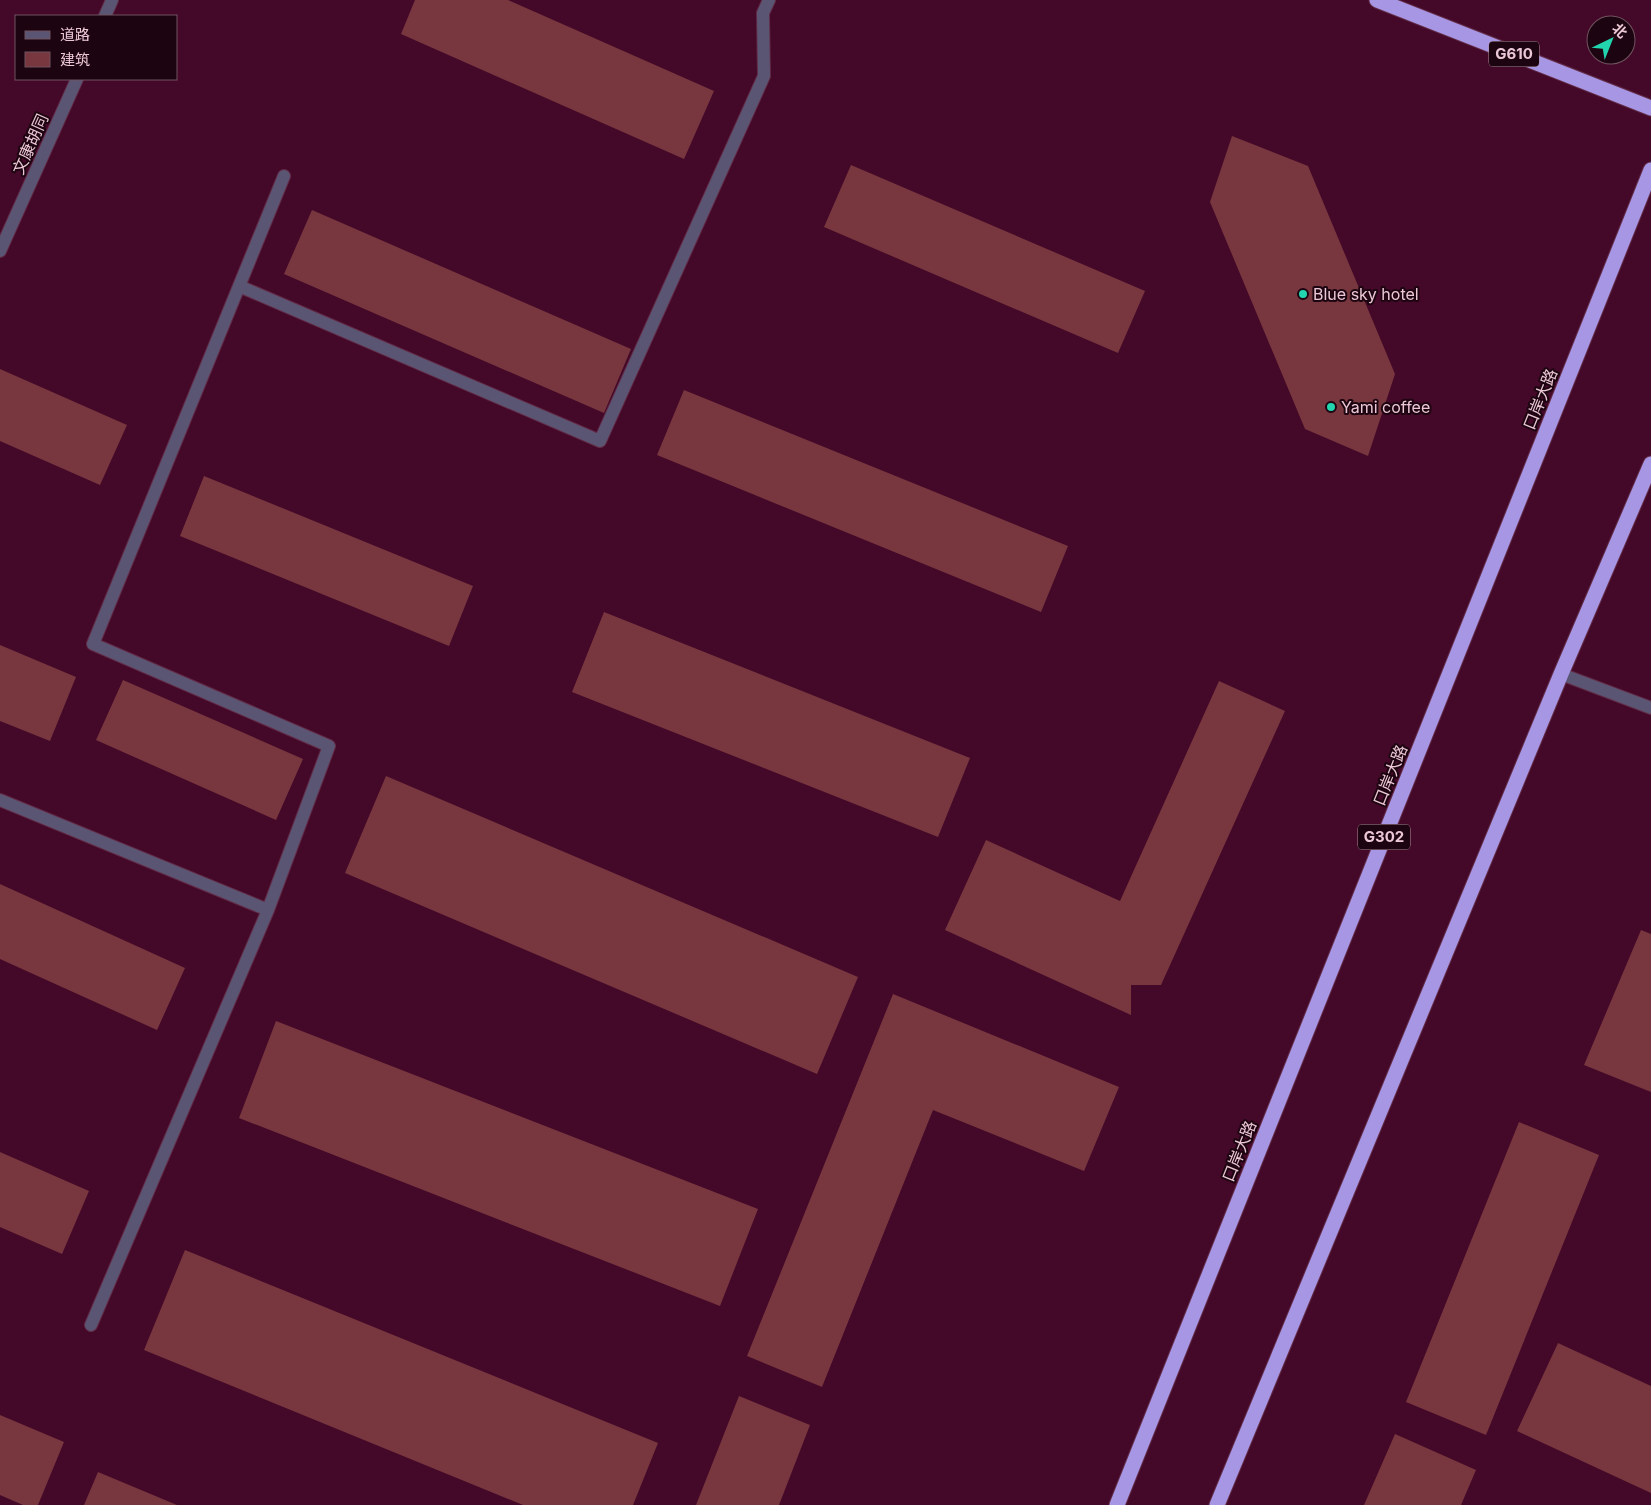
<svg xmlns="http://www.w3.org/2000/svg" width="1651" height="1505" font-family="Inter,'Noto Sans SC',sans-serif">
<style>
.building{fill:#78363f}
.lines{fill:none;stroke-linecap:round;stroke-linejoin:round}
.minor-casing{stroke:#622b47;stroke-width:14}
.highway-casing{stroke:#622b47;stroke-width:17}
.minor{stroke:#5b5574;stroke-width:12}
.highway{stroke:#a796e3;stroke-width:15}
.poi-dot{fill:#22d5af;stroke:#1c0510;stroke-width:2}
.labels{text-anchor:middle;stroke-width:4;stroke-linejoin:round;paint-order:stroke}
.shield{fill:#1c0510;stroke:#ae8d9a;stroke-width:1}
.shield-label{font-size:15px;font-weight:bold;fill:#ecc7d5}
.street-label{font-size:16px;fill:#ecc7d5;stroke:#1c0510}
.poi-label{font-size:16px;fill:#ecc7d5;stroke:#1c0510;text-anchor:start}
</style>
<rect width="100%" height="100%" fill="#440928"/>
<path class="building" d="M 415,0 L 508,0 L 714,91 L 684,159 L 401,34 Z
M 1232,136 L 1308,166 L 1395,374 L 1368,456 L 1305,429 L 1210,202 Z
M 851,165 L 1145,291 L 1118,353 L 824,227 Z
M 312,210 L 631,349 L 604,413 L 284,274 Z
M 0,369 L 127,425 L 100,485 L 0,441 Z
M 684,390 L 1068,546 L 1041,612 L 657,455 Z
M 204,476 L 473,586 L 449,646 L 180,536 Z
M 604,612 L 970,758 L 938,837 L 572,692 Z
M 0,645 L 76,677 L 50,741 L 0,721 Z
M 123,680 L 303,759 L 276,820 L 96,740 Z
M 1219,681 L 1285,711 L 1161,985 L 1131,985 L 1131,1015 L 945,930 L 986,840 L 1120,901 Z
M 386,776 L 858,977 L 817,1074 L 345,873 Z
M 0,884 L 185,968 L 157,1030 L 0,959 Z
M 1641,930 L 1651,934 L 1651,1092 L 1584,1065 Z
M 893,994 L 1119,1087 L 1084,1171 L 933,1110 L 822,1387 L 747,1356 Z
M 276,1021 L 758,1209 L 720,1306 L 239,1118 Z
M 1519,1122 L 1599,1155 L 1486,1435 L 1406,1402 Z
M 0,1152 L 89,1191 L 62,1254 L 0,1227 Z
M 185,1250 L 658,1443 L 633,1505 L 523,1505 L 144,1350 Z
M 1558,1343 L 1651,1386 L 1651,1493 L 1517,1431 Z
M 739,1396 L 810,1425 L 779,1505 L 696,1505 Z
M 0,1415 L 64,1442 L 38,1505 L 23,1505 L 0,1495 Z
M 1395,1434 L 1476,1470 L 1461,1505 L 1364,1505 Z
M 98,1472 L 177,1505 L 84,1505 Z"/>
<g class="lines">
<defs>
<path id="minor" d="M 105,16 L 112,0
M 0,251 L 77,79
M 239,286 L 600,441 L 764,76 L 763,13 L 769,0
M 1561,674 L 1651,708
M 0,800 L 268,910
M 91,1325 L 268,910 L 329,746 L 93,644 L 284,176"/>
<path id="highway" d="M 1377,0 L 1651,108
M 1117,1505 L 1651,170
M 1217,1505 L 1561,674 L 1651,464"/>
</defs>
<use href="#minor" class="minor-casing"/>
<use href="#highway" class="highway-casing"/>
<use href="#minor" class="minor"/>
<use href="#highway" class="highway"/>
</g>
<g class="poi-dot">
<circle cx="1303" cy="294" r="5"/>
<circle cx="1331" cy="407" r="5"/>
</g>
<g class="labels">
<g class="shield">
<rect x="1489" y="41.5" width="50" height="25" rx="4"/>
<rect x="1358" y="824.5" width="52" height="25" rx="4"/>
</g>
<g class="shield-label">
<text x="1514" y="59">G610</text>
<text x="1384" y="842">G302</text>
</g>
<g class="street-label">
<text transform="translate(30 144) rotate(-66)" y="6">文康胡同</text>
<text transform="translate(1540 399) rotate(-68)" y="6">口岸大路</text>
<text transform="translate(1390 775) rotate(-68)" y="6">口岸大路</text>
<text transform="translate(1239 1151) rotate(-68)" y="6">口岸大路</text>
</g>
<g class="poi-label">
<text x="1313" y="300">Blue sky hotel</text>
<text x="1341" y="413">Yami coffee</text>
</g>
</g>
<rect x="15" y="15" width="162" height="65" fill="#1c0510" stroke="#6f535f"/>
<rect x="25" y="31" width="25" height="8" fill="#5b5574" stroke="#6f535f"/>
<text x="60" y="40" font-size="15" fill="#ecc7d5">道路</text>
<rect x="25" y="52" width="25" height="15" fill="#78363f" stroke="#6f535f"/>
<text x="60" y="65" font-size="15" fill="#ecc7d5">建筑</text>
<g transform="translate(1611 40) rotate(43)"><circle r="24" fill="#1c0510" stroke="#6f535f"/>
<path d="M0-4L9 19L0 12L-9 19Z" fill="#22d5af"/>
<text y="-8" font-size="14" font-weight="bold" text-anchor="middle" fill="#ecc7d5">北</text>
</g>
</svg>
